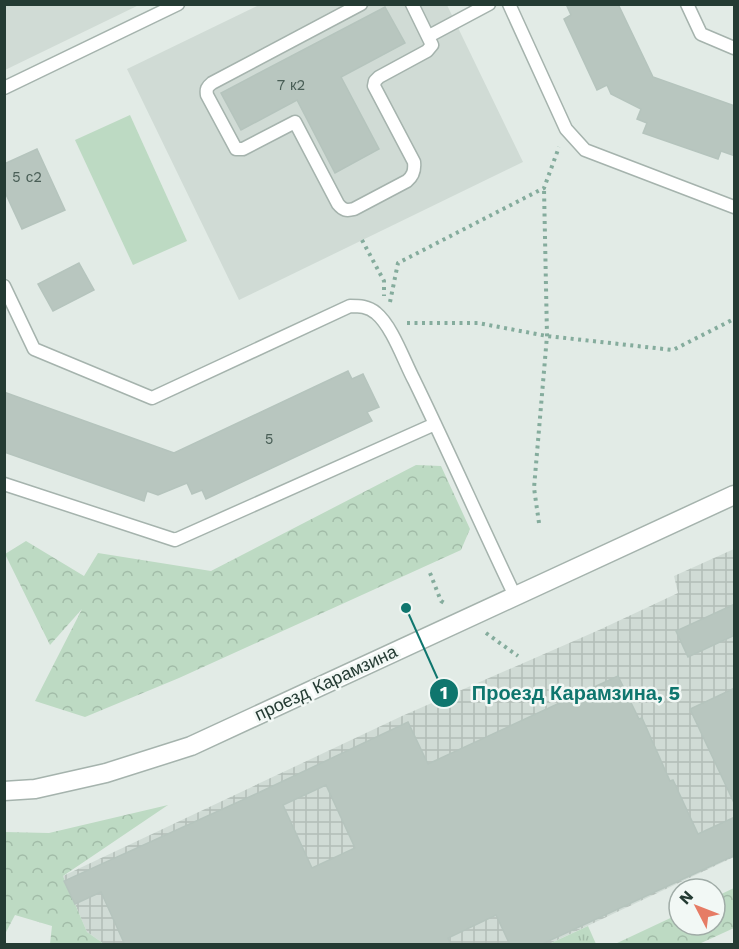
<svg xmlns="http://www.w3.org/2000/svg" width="739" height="949" font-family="'Work Sans',sans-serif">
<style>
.built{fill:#d0dbd5}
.industrial{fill:url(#industrial-grid)}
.grass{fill:url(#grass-tufts)}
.forest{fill:url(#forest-crowns)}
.green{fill:#bddac3}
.building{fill:#b8c6bf;stroke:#b5c4bd;stroke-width:1.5;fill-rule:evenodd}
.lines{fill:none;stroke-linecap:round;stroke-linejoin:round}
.service-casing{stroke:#a5b3ad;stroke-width:15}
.tertiary-casing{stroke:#a5b3ad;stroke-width:21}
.path{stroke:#85ac9d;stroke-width:4;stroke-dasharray:3 4.5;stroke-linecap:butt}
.service{stroke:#fff;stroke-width:12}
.tertiary{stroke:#fff;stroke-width:18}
.labels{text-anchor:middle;stroke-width:5;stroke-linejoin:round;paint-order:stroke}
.number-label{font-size:15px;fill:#495e56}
.street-label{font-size:18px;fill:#243b33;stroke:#f2f8f5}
.leader{fill:none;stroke:#0f766e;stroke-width:2}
.callout-dot{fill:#0f766e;stroke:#f2f8f5;stroke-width:2}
.mark-label{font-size:18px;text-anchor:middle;font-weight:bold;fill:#fff}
.callout-label{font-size:20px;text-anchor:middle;font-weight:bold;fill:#0f766e;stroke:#f2f8f5;stroke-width:5;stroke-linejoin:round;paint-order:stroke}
</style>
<defs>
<pattern id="industrial-grid" width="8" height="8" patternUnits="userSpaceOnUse" patternTransform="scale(1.5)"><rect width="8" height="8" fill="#d0dbd5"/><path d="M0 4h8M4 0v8" fill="none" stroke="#b2bdb7"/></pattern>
<pattern id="grass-tufts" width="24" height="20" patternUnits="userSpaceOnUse" patternTransform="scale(1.5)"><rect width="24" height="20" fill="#bddac3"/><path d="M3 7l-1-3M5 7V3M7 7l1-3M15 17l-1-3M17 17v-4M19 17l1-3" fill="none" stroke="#a2bca8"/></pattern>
<pattern id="forest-crowns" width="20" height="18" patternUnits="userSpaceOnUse" patternTransform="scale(1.5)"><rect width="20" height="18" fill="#bddac3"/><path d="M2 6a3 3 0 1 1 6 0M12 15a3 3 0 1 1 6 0" fill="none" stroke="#a2bca8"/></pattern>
</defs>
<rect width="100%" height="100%" fill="#e2ebe6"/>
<path class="built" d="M 5,4 L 139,4 L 139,5 L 5,70 Z
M 259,5 L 447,5 L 523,162 L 239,300 L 127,69 Z"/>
<path class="industrial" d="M 734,549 L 734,857 L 549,944 L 104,944 L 87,932 L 63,876 L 402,716 L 599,630 L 678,593 L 674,576 Z"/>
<path class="grass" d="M 588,926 L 596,944 L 549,944 Z"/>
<path class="forest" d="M 416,465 L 441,466 L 470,529 L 461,550 L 179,678 L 85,717 L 35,701 L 82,609 L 50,645 L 5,554 L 26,541 L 84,576 L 98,553 L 211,571 Z
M 168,805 L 63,876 L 87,932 L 104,944 L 50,944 L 52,926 L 15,915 L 5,934 L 5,832 L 49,833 Z
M 734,888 L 734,928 L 699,944 L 615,944 L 679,914 L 679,925 L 715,925 L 715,897 Z"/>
<path class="green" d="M 130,115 L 187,241 L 133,265 L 75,140 Z"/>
<path class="building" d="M 566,4 L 618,4 L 653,77 L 735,106 L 735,156 L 721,151 L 718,159 L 643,133 L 647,123 L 637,119 L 641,109 L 611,94 L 607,85 L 597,90 L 564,19 L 571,15 Z
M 385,7 L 405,43 L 341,77 L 379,149 L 335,173 L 297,100 L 241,130 L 221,93 Z
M 37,149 L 65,210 L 22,229 L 4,190 L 4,164 Z
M 79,263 L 94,290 L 53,311 L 38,284 Z
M 348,371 L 352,379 L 363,374 L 379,407 L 367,412 L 372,421 L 206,499 L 202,490 L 192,494 L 187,483 L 158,495 L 147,491 L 144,501 L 4,452 L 4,392 L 174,453 Z
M 735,604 L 735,635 L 688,657 L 676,631 Z
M 618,676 L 639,719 L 642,718 L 670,781 L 673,780 L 698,834 L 735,817 L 735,855 L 540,945 L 510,945 L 496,915 L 448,938 L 451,945 L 125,945 L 101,892 L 75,904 L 64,881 L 260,792 L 408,722 L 428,764 ZM 326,785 L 355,848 L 312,868 L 283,805 Z
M 735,688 L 735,805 L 690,709 Z"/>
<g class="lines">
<defs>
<path id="service" d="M 361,4 L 212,83 C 207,87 206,89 207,95 L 236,149 L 243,149 L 295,122 L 338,204 C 343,210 346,211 354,209 L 407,181 C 413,176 415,171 414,162 L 374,86 L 375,81 L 379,77 L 427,51 L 432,45 L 412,4
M 509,4 L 566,129 L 585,150 L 734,207
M 687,4 L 701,34 L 734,48
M 429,36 L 489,4
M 4,88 L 178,4
M 4,286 L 34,349 L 152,398 L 350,306 C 359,306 368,306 376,313 C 392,326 404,361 414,380 C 449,452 481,525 515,596
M 4,484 L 175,540 L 435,424"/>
<path id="tertiary" d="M 4,791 L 35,789 L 106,773 L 191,746 L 734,495"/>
</defs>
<use href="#service" class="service-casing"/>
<use href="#tertiary" class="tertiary-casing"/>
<path class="path" d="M 362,240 L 384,281 L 384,296
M 390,302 L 398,263 L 544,188 L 559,147
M 407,323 L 478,323 L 547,336 L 673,350 L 734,319
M 539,523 L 534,488 L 547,336 L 544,188
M 430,573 L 441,601 L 446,604
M 486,633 L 518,656"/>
<use href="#service" class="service"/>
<use href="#tertiary" class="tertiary"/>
</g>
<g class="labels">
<g class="number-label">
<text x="291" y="90">7 к2</text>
<text x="27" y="182">5 с2</text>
<text x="269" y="444">5</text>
</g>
<g class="street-label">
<text transform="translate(326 683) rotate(-25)" y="6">проезд Карамзина</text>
</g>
</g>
<path class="leader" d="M406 608L444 693"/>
<g class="callout-dot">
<circle cx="406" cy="608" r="6"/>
<circle cx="444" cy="693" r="15"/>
</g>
<g class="mark-label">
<text x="444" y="699">1</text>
</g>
<g class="callout-label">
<text x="576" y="700">Проезд Карамзина, 5</text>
</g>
<rect width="739" height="949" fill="none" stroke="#243b33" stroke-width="12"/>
<g transform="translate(697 907) rotate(312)"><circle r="28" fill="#f2f8f5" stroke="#a0aca7" stroke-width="1.5"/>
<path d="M0-4.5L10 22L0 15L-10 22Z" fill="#e67c65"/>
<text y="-9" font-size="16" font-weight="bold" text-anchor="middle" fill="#243b33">N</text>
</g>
</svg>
